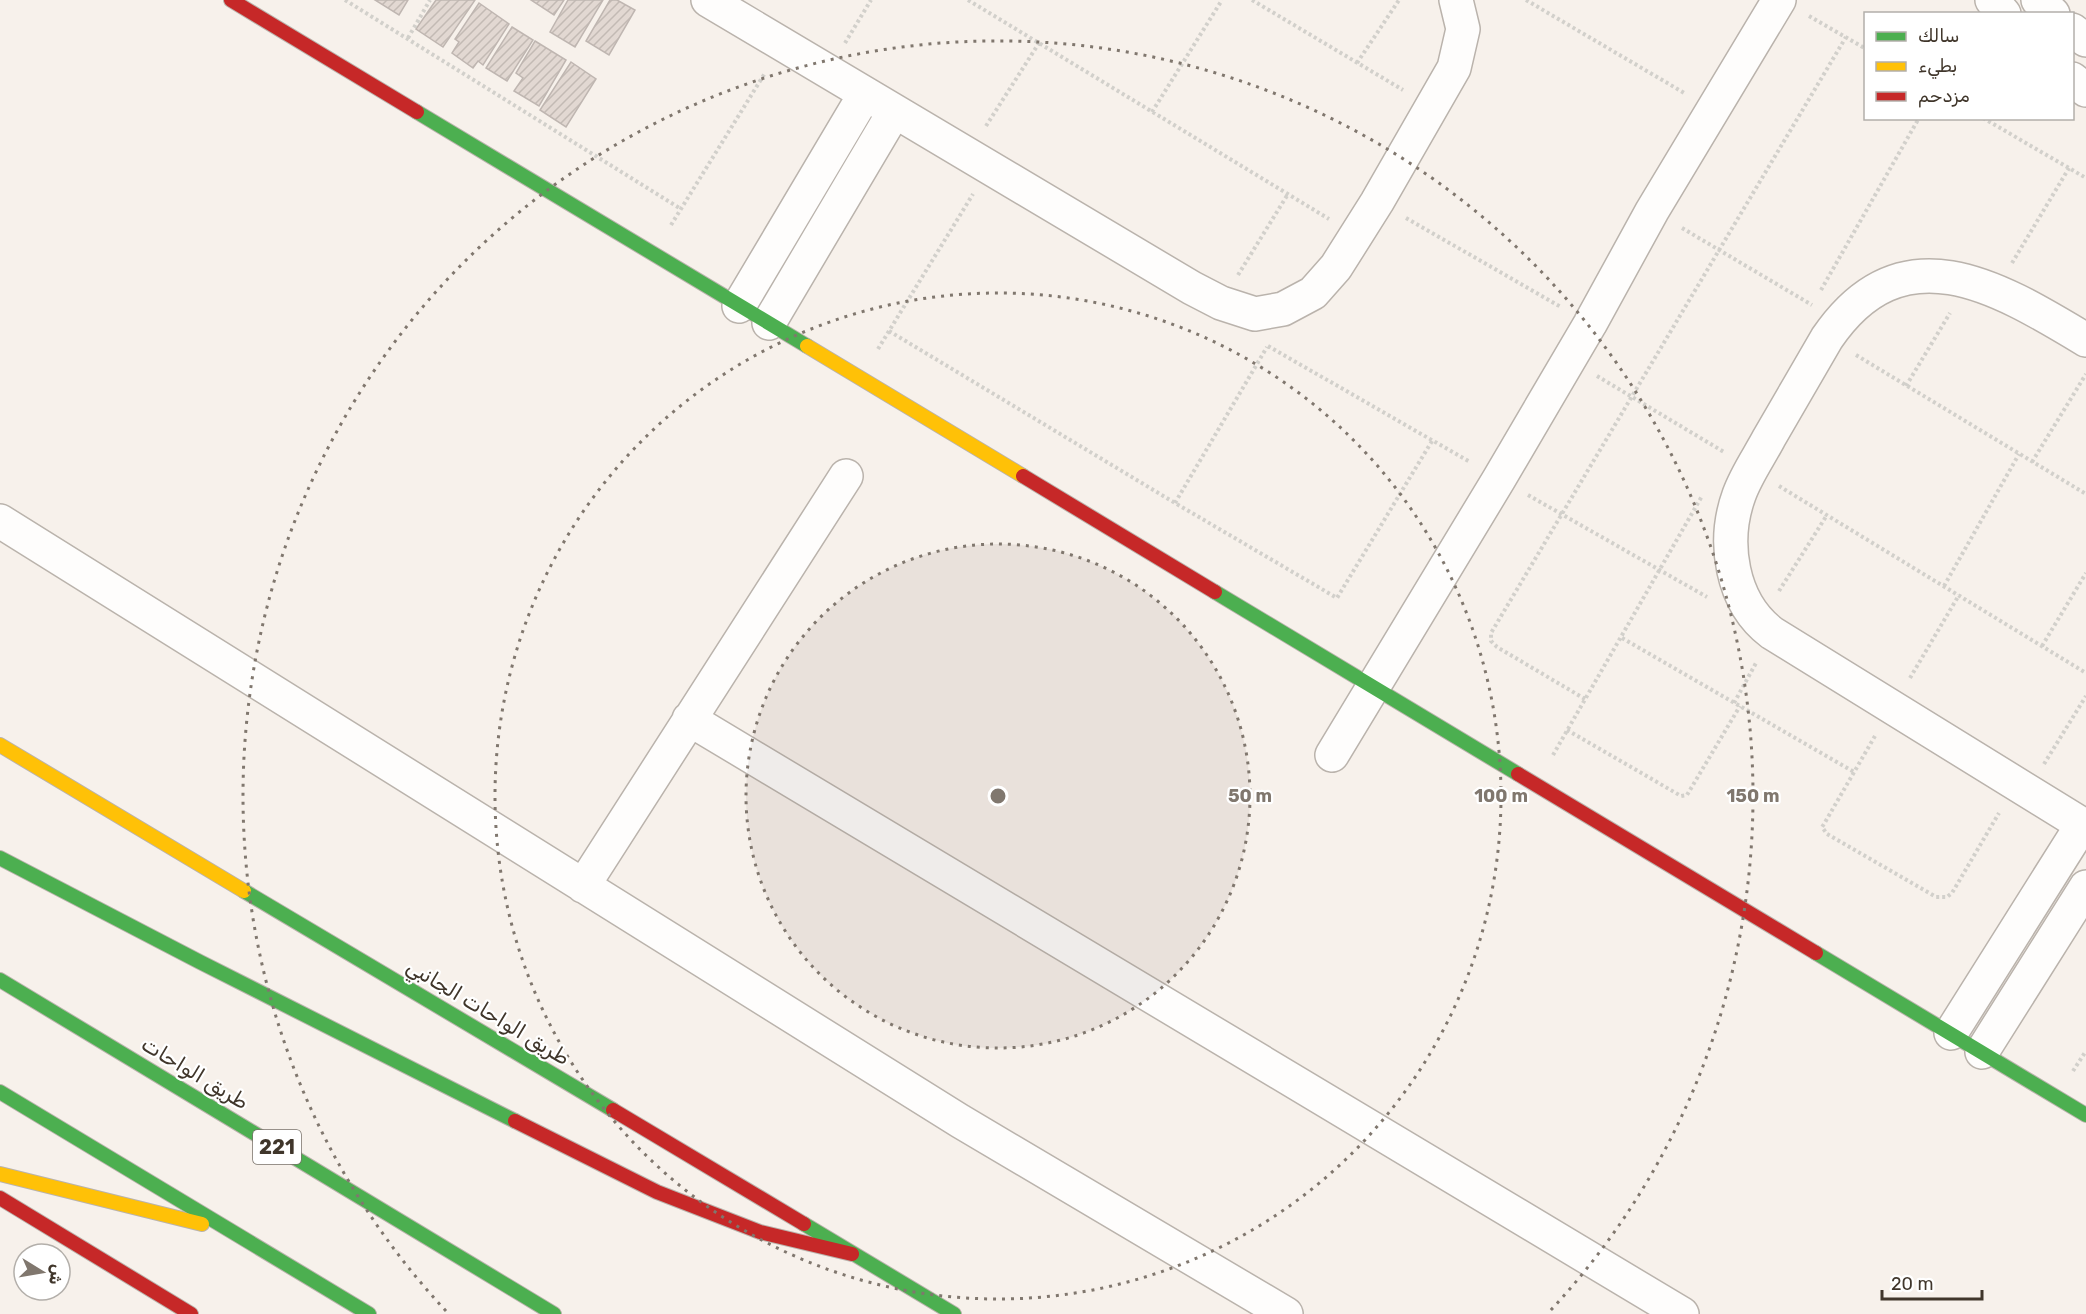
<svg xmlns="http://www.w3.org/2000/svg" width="2086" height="1314" font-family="Rubik,'Noto Sans Arabic',sans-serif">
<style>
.building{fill:url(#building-hatch);stroke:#bfb6b1;stroke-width:1.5}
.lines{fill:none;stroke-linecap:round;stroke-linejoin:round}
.street-casing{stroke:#bab3ac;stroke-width:36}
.fast-casing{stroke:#bab3ac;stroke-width:16}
.slow-casing{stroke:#bab3ac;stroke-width:16}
.jam-casing{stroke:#bab3ac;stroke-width:16}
.path{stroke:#d2d0cb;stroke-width:4;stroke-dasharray:3 3;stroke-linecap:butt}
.street{stroke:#fefdfc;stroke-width:33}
.fast{stroke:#4caf50;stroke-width:14}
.slow{stroke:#ffc107;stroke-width:14}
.jam{stroke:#c62828;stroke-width:14}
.ring{fill:none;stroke:#80776e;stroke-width:3;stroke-dasharray:3 6}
.labels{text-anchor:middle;stroke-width:4.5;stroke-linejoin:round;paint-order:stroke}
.shield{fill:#fff;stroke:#79726b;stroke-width:1.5}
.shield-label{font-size:20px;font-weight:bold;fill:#40362b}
.street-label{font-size:21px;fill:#40362b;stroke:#fff}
.centre{fill:#80776e;stroke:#fff;stroke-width:3}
.ring-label{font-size:18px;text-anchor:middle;font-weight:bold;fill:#80776e;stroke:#fff;stroke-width:4.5;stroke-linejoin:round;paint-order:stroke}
</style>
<defs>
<pattern id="building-hatch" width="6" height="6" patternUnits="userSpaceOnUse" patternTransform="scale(1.5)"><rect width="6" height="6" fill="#e2d8d2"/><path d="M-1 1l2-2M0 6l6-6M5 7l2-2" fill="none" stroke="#c3bab4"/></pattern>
</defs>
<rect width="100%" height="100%" fill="#f7f1eb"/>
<path class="building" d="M 375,0 L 408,0 L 399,15 Z
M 436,0 L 475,0 L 443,47 L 416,29 Z
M 531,0 L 564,0 L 554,15 Z
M 568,0 L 603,0 L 575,47 L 550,32 Z
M 610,0 L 617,0 L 635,10 L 609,55 L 586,41 Z
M 479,3 L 509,24 L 483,65 L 478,61 L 473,68 L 452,53 L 459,42 L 455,39 Z
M 512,27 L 533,40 L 507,81 L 486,68 Z
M 535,41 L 566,60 L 539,106 L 514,91 L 523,78 L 516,73 Z
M 571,62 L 596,79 L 566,127 L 540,110 Z"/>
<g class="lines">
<defs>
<path id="street" d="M 708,0 L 1192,288 L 1221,303 L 1255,314 L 1283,309 L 1313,293 L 1336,267 L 1377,202 L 1454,68 L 1463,29 L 1456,0
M 1992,0 L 2004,14
M 2038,0 L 2053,14
M 2072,30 L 2086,40
M 2072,79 L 2086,90
M 739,306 L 865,94
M 769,323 L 894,112
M 2086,340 C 1998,287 1902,228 1827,338 C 1808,371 1788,405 1769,438 C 1759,457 1746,475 1739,495 C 1722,542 1731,602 1772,633 L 2086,827
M 0,521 L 960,1121 L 1286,1314
M 689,719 L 1682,1314
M 1332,755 L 1499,479 L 1590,324 L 1652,211 L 1779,0
M 583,886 L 846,476
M 1951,1033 L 2082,825
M 1982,1052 L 2086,887"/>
<path id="fast" d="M 417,112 L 807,346
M 1215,592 L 1518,774
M 0,858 L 200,962 L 515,1121
M 244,891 L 613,1110
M 1816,953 L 2086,1115
M 0,980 L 554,1314
M 0,1092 L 369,1314
M 804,1224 L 954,1314"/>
<path id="slow" d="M 807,346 L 1023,476
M 0,745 L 244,891
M 0,1174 L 202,1224"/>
<path id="jam" d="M 231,0 L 417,112
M 1023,476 L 1215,592
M 1518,774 L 1816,953
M 613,1110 L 804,1224
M 515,1121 L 657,1192 L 760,1232 L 852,1254
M 0,1198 L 191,1314"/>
</defs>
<use href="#street" class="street-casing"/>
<use href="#fast" class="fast-casing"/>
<use href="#slow" class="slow-casing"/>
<use href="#jam" class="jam-casing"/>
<path class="path" d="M 345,0 L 681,209
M 968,0 L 1329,219
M 1252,0 L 1403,90
M 1526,0 L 1686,94
M 1809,16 L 1866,49
M 408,38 L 430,0
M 845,43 L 871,0
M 1357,63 L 1399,0
M 1152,112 L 1222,0
M 1983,118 L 2086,178
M 986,126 L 1039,43
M 1406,218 L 1561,307
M 671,225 L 765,73
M 1682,228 L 1812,305
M 2012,263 L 2069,168
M 1238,275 L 1288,194
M 1821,290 L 1919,118
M 889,331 L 1175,503 L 1337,598 L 1432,441
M 1268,346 L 1470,462
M 878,349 L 973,194
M 1856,355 L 2086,494
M 1597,376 L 1724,452
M 1906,386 L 1950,313
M 2032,462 L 2086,374
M 1779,486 L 2086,673
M 1528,495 L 1707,597
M 1175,503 L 1267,347
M 1944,586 L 2019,454
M 1779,591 L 1827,515
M 1622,638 L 1854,772
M 2042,646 L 2086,573
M 1910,678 L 1959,595
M 1585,699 L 1497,647 L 1491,641 L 1491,633 L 1846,37
M 1734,703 L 1756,663
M 1567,730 L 1681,796 L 1687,795 L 1740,706
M 1875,736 L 1824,824 L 1822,827 L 1827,834 L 1936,897 L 1947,897 L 1952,893 L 1999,813
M 1553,755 L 1702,496
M 2044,764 L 2086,696
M 2073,1071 L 2086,1051"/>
<use href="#street" class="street"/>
<use href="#fast" class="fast"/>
<use href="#slow" class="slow"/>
<use href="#jam" class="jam"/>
</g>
<circle cx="998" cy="796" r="252" fill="#80776e" fill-opacity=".12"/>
<g class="ring">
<circle cx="998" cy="796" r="252"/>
<circle cx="998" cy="796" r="503"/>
<path d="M446 1311A755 755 0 1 1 1550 1311"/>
</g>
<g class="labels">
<rect class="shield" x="253" y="1130" width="48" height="34" rx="4.5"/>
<g class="shield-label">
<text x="277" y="1154">221</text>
</g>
<g class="street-label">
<text transform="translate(488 1012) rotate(31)" y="7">طريق الواحات الجانبي</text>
<text transform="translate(195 1073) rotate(31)" y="7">طريق الواحات</text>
</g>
</g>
<circle cx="998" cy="796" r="9" class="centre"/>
<g class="ring-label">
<text x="1250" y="802">50 m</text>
<text x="1501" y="802">100 m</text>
<text x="1753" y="802">150 m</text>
</g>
<rect x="1864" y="12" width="210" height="108" fill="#ffffff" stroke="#b3afaa" stroke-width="1.5"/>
<rect x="1876" y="32" width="30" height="9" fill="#4caf50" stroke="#b3afaa" stroke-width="1.5"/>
<text x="1918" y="42" font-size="18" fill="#40362b">سالك</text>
<rect x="1876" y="62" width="30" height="9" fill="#ffc107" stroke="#b3afaa" stroke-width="1.5"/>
<text x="1918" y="72" font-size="18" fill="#40362b">بطيء</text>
<rect x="1876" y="92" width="30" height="9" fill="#c62828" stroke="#b3afaa" stroke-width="1.5"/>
<text x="1918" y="102" font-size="18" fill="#40362b">مزدحم</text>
<g transform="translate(42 1272) rotate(101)"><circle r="28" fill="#ffffff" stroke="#b3afaa" stroke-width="1.5"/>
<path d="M0-4.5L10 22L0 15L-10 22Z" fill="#80776e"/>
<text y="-9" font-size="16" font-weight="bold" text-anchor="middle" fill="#40362b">ش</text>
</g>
<path d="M1882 1290v9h100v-9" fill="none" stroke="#40362b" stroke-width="3"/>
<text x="1891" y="1290" font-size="18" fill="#40362b" stroke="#ffffff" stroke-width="4.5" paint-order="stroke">20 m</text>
</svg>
